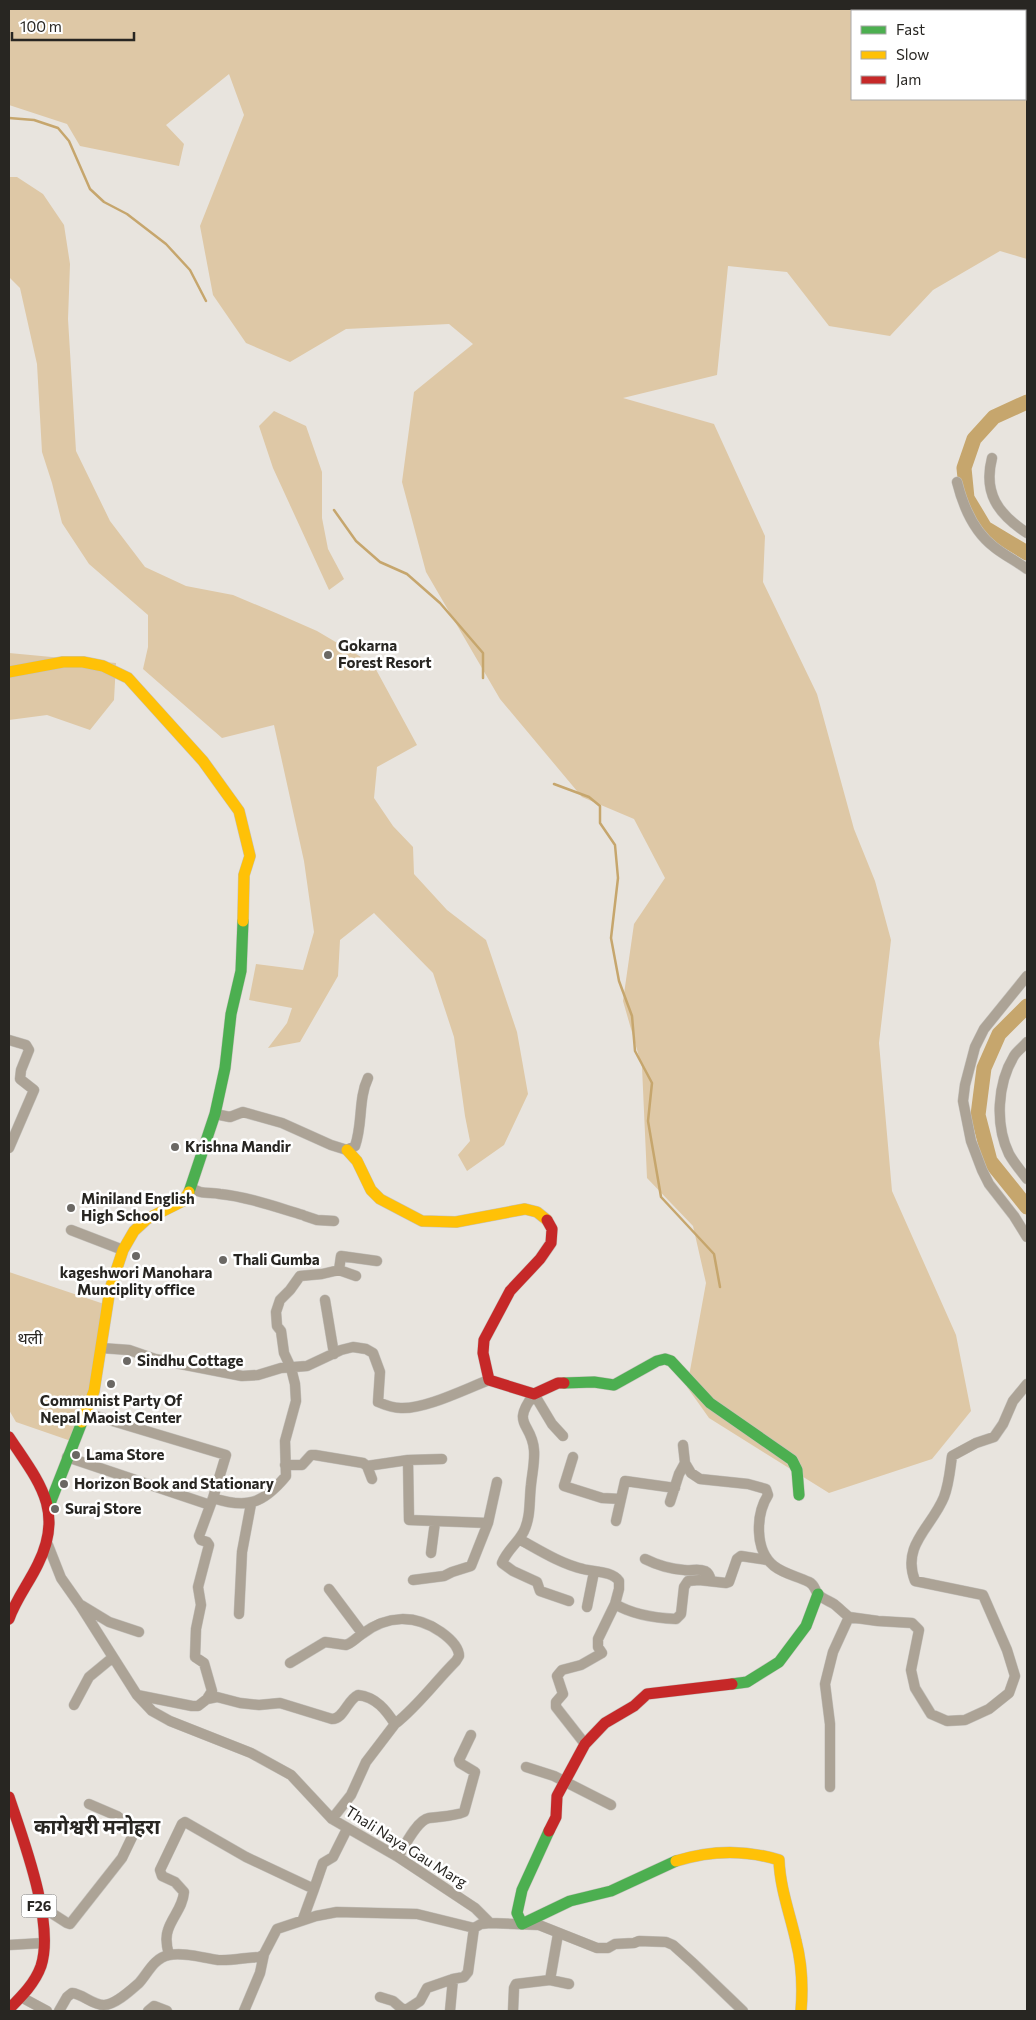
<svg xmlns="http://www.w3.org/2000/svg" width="1036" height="2020" font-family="Commissioner,'Noto Sans Devanagari',sans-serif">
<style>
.green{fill:#dec8a6;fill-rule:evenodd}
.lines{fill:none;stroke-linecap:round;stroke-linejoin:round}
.stream{stroke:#c6a66d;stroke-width:2.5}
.river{stroke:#c6a66d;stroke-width:15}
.street-casing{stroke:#c5c2bd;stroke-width:11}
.fast-casing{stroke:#c5c2bd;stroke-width:12}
.slow-casing{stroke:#c5c2bd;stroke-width:12}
.jam-casing{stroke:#c5c2bd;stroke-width:12}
.street{stroke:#aca396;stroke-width:10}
.fast{stroke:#4caf50;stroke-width:11}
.slow{stroke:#ffc107;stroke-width:11}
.jam{stroke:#c62828;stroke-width:11}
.poi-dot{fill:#6b6864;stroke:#fff;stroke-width:2}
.labels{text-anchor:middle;stroke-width:5;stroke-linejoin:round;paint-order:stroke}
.shield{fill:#fff;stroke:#686764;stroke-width:1}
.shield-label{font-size:14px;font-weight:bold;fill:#282622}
.poi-label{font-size:15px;font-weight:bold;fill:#282622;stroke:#fff;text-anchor:start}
.street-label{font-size:15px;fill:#282622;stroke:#fff}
.neighbourhood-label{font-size:16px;fill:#282622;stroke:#fff}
.district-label{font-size:20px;font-weight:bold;fill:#282622;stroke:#fff}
</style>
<rect width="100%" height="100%" fill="#e8e4de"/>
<path class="green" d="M 9,9 L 1027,9 L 1027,259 L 1000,251 L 933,290 L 890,336 L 829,326 L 787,272 L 728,266 L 717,375 L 623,398 L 714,424 L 765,536 L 763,582 L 817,694 L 854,829 L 875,881 L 891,940 L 879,1043 L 892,1191 L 956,1335 L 971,1411 L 932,1459 L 829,1493 L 709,1418 L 687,1387 L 706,1283 L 693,1226 L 647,1178 L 642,1067 L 623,1001 L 634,924 L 665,878 L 634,819 L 582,797 L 500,699 L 426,572 L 402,482 L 414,392 L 473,344 L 449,324 L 346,329 L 290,362 L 246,343 L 213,295 L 200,226 L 244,115 L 229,74 L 166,125 L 184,144 L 179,166 L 80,146 L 67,124 L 9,105 ZM 852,11 L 1025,11 L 1025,99 L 852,99 Z
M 9,177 L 17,177 L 43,194 L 64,225 L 70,264 L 68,319 L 76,451 L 110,521 L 145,567 L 186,586 L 233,595 L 276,613 L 317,631 L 373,664 L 417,745 L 377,767 L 374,798 L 393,826 L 413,847 L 414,874 L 447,910 L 486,940 L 517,1032 L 528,1094 L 504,1145 L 467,1171 L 458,1155 L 470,1141 L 465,1116 L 454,1037 L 433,973 L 374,913 L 340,940 L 338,976 L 300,1042 L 268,1048 L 287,1023 L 292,1008 L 249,1000 L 256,964 L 303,970 L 314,932 L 304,861 L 274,725 L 222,738 L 143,669 L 148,647 L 148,615 L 89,564 L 62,523 L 52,483 L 42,452 L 37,364 L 20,288 L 9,277 Z
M 274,411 L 306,426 L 322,472 L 322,518 L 328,549 L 344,579 L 329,590 L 273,468 L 259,426 Z
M 9,653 L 116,663 L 114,700 L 90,730 L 47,715 L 9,720 Z
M 9,1272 L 107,1305 L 85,1408 L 71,1441 L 16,1422 L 9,1410 Z"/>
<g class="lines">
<path class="stream" d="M 9,118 L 34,120 L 58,128 L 69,141 L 90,189 L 104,202 L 127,214 L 166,244 L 190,270 L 206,301
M 334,510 L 356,541 L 380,562 L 407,574 L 440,603 L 483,653 L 483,678
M 554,784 L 589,797 L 600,806 L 600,823 L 615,845 L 618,878 L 611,938 L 619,981 L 632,1016 L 635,1051 L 652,1083 L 648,1121 L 661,1197 L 714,1254 L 720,1287"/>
<path class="river" d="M 1027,402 L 994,417 L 974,439 L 964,468 L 967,498 L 985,528 L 1027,553
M 1027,1006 L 999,1034 L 984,1068 L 978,1115 L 990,1161 L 1027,1207"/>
<defs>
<path id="street" d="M 992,458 C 983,493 998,514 1027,533
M 957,482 C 963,506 973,531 994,547 C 1004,555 1016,561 1027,569
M 1027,976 L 984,1029 L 975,1047 L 965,1085 L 963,1101 L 971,1141 L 982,1170 L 989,1184 L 1014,1216 L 1027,1237
M 9,1040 L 26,1045 L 29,1050 L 21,1070 L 20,1079 L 34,1090 L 9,1148
M 1027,1042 C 1023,1047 1017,1051 1014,1056 C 997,1084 995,1125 1009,1154 C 1014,1163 1021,1171 1027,1179
M 215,1114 L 230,1117 L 243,1112 L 282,1123 L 331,1145 L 347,1150 L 355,1146 C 363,1124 358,1099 368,1078
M 191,1187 C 200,1195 209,1192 220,1194 C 248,1197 276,1207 303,1215
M 305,1216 L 317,1220 L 334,1221
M 71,1230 L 123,1250
M 339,1270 L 356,1276
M 325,1300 L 334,1354
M 101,1348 L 129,1350 L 155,1359 L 242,1376 L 258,1375 L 281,1368 L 307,1366 L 341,1350 L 353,1347 L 366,1349 L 373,1353 L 380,1372 L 378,1402 C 385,1405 394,1408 401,1408 C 426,1409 465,1389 489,1380
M 86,1413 L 226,1455 L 213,1498 L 199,1536 L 201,1540 L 207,1542 L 209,1545 L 198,1587 L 201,1605 L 196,1629 L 195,1657 L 204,1663 L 212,1691 L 207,1699
M 563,1436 L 552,1424 L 534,1394 C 510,1426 532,1422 534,1450 C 535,1462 532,1474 531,1485 C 529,1501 531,1516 524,1531 C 518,1543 507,1550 502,1563 L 513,1571 L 537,1582 L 540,1591 L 569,1601
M 683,1445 L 685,1463 L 691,1473 L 700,1479 L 748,1484 L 766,1489 L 768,1495 C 756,1514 754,1550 774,1566 C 784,1574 797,1576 809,1582 C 815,1585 814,1589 818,1594 C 821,1598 829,1601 834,1604 C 839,1608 844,1613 849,1617 L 833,1652 L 825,1684 L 830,1724 L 830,1787
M 67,1457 L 210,1505
M 573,1457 L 564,1486 L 602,1498 L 621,1499
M 408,1460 L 409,1520 L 488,1523
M 285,1465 L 302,1465 L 311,1455 L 315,1455 L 363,1463 L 367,1466 L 372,1479
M 367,1466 L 408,1460 L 442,1459
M 213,1498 C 247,1509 263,1504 286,1476 L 285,1441 L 296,1401 L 295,1384 L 291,1368 L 284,1353 L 281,1331 L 277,1326 L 276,1312 L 280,1300 L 290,1290 L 300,1276 L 322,1274 L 339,1270 L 341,1256 L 377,1261
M 670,1502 L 679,1474 L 685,1463
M 616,1521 L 625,1481 L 675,1488
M 519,1539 C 539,1550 561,1564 583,1569 C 594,1572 612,1571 619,1581 L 619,1589 L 615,1604 L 598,1639 L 598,1647 L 602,1653 L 581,1665 L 562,1670 L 557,1676 L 563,1694 L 556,1702 L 556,1707 L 585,1744
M 48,1545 L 61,1578 L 80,1605 L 137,1695 L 152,1711 L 170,1721 L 251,1753 L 291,1775 L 332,1819 L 398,1857 L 475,1908 L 490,1923 L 539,1925 L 597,1948 L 608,1948 L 615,1944 L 634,1943 L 639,1941 L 666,1942 L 673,1945 L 693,1963 L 743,2011
M 431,1553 L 435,1522
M 645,1559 C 657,1565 670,1569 684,1570 C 691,1571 698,1568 705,1571 C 709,1573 710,1576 711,1581
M 413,1580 L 444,1576 L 452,1572 L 471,1566 L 488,1523 L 497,1482
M 329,1589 L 362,1633
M 615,1604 C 633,1615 655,1618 676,1619 L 681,1614 L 684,1587 L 688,1581 L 699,1580 L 726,1583 L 729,1582 L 737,1559 L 741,1556 L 767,1560
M 81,1605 L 109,1622 L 139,1632
M 587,1607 L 594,1572
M 239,1614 L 242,1552 L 251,1504
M 849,1617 L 878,1621 L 912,1623 L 919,1630 L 911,1670 L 915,1688 L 931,1714 L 947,1721 L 965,1720 L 989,1709 L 1009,1693 L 1015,1676 L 1007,1650 L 983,1595 L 915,1581 C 901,1545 932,1527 944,1497 C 949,1484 950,1470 952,1456 L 976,1443 L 994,1437 L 1003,1424 L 1013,1401 L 1027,1384
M 290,1663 L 325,1642 L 346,1645 C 352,1643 356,1638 362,1634 C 387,1615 415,1614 441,1632 C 448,1637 459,1646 459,1656 L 456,1661 C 435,1682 418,1706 395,1724
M 137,1695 L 192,1706 L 198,1706 L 207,1699 L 217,1697 L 240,1703 L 259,1705 L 280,1703 L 332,1719 C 344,1719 347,1700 358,1695 C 376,1697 386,1710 395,1724 L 366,1762 L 351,1795 L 332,1819
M 74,1705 L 89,1677 L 112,1658
M 526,1767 L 554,1776 L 611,1805
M 398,1857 C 404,1847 417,1820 429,1818 C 441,1816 452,1817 464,1812 L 475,1772 L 460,1763 L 459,1760 L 471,1735
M 314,1889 L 323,1863 L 333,1857 L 347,1829
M 39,1905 L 67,1923 L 70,1924 L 122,1858 L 133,1835 L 132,1828 L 117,1816 L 89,1804
M 9,1945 L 43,1943
M 169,1955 C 167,1948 165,1938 168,1930 C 172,1917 183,1907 184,1892 L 175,1882 L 162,1876 L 160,1870 L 182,1824 L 185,1822 L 246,1857 L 314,1889 L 303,1919
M 550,1980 L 558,1934
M 21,1997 L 47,2011
M 380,1997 L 393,2001 L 401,2008 L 406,2010 L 420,2001 L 427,1988 L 453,1979
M 59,2011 L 67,1997 L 72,1993 C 83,1994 92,2005 104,2005 C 115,2005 131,1990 139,1983 C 148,1973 154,1958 169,1955 C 185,1952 203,1958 218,1960 C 232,1961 247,1957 260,1957 L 264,1954 L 277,1929 L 316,1916 L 337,1912 L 417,1914 L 474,1928 L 481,1924 L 490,1923
M 148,2011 L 154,2006 L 167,2011
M 244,2011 L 260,1973 L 264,1954
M 450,2011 L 453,1979 L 464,1977 L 468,1972 L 474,1928
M 513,2011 L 514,1988 L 516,1984 L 550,1980 L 569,1984"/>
<path id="fast" d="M 189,1192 L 215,1114 L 225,1068 L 231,1014 L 241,971 L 243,921
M 564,1383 L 594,1382 L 614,1385 L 657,1361 L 665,1359 L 671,1361 L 710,1403 L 792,1460 L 797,1470 L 799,1495
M 49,1506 L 82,1422
M 732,1684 L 747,1682 L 779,1662 L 806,1626 L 818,1594
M 549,1831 L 522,1890 L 517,1913 L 522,1924 L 570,1901 L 611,1891 L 676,1861"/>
<path id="slow" d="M 9,672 L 63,662 L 83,662 L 103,666 L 128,678 L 203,761 L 239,811 L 250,856 L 244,875 L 243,921
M 347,1150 L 357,1161 L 371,1190 L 380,1199 L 422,1221 L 456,1222 L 525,1209 L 537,1212 L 547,1220
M 82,1422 L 94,1391 L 110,1289 L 123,1250 L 134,1231 L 147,1219 L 183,1201 L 189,1192
M 676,1861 C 711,1850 744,1849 779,1860 C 780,1888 790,1914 796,1941 C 802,1964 803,1987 801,2011"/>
<path id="jam" d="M 547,1220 L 552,1229 L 551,1243 L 540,1259 L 510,1291 L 484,1340 L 483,1353 L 489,1380 L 534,1394 L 558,1383 L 564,1383
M 9,1437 C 38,1481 65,1510 38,1564 C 29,1583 16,1599 9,1619
M 9,1797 C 23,1839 55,1923 41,1966 C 35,1983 22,1996 9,2009
M 549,1831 L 556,1817 L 557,1796 L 585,1744 L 605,1723 L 634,1706 L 647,1694 L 732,1684"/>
</defs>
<use href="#street" class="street-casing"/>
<use href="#fast" class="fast-casing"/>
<use href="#slow" class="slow-casing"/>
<use href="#jam" class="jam-casing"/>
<use href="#street" class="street"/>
<use href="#fast" class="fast"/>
<use href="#slow" class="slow"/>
<use href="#jam" class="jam"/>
</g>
<g class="poi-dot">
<circle cx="328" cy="655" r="5"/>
<circle cx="175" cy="1147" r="5"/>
<circle cx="71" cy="1208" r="5"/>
<circle cx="136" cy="1256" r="5"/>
<circle cx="223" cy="1260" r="5"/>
<circle cx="127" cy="1361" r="5"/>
<circle cx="111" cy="1384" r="5"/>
<circle cx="76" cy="1455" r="5"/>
<circle cx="64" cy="1484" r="5"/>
<circle cx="55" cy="1509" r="5"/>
</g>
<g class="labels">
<rect class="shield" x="21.5" y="1894.5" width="35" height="23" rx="4"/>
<g class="shield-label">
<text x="39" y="1911">F26</text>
</g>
<g class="poi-label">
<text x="338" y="651">Gokarna<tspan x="338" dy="17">Forest Resort</tspan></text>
<text x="185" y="1152">Krishna Mandir</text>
<text x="81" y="1204">Miniland English<tspan x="81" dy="17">High School</tspan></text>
<text x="233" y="1265">Thali Gumba</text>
<text x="136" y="1278" text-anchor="middle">kageshwori Manohara<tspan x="136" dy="17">Munciplity office</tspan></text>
<text x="137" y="1366">Sindhu Cottage</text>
<text x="111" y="1406" text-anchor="middle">Communist Party Of<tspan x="111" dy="17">Nepal Maoist Center</tspan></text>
<text x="86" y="1460">Lama Store</text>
<text x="74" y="1489">Horizon Book and Stationary</text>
<text x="65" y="1514">Suraj Store</text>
</g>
<g class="street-label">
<text transform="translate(406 1847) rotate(32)" y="5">Thali Naya Gau Marg</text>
</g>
<g class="neighbourhood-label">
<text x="30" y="1344">थली</text>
</g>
<g class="district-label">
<text x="97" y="1834">कागेश्वरी मनोहरा</text>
</g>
</g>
<rect width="1036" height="2020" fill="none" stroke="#282622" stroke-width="20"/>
<rect x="851" y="10" width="175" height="90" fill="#ffffff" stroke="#a9a8a7"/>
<rect x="861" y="26" width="25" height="8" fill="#4caf50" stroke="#a9a8a7"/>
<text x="896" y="35" font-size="15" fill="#282622">Fast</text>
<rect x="861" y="51" width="25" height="8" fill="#ffc107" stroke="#a9a8a7"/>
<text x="896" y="60" font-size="15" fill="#282622">Slow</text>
<rect x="861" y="76" width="25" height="8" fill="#c62828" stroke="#a9a8a7"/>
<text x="896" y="85" font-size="15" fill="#282622">Jam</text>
<path d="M12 32v8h122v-8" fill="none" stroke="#282622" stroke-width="2.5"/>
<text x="20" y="32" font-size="15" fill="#282622" stroke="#ffffff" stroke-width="4" paint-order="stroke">100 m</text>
</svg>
